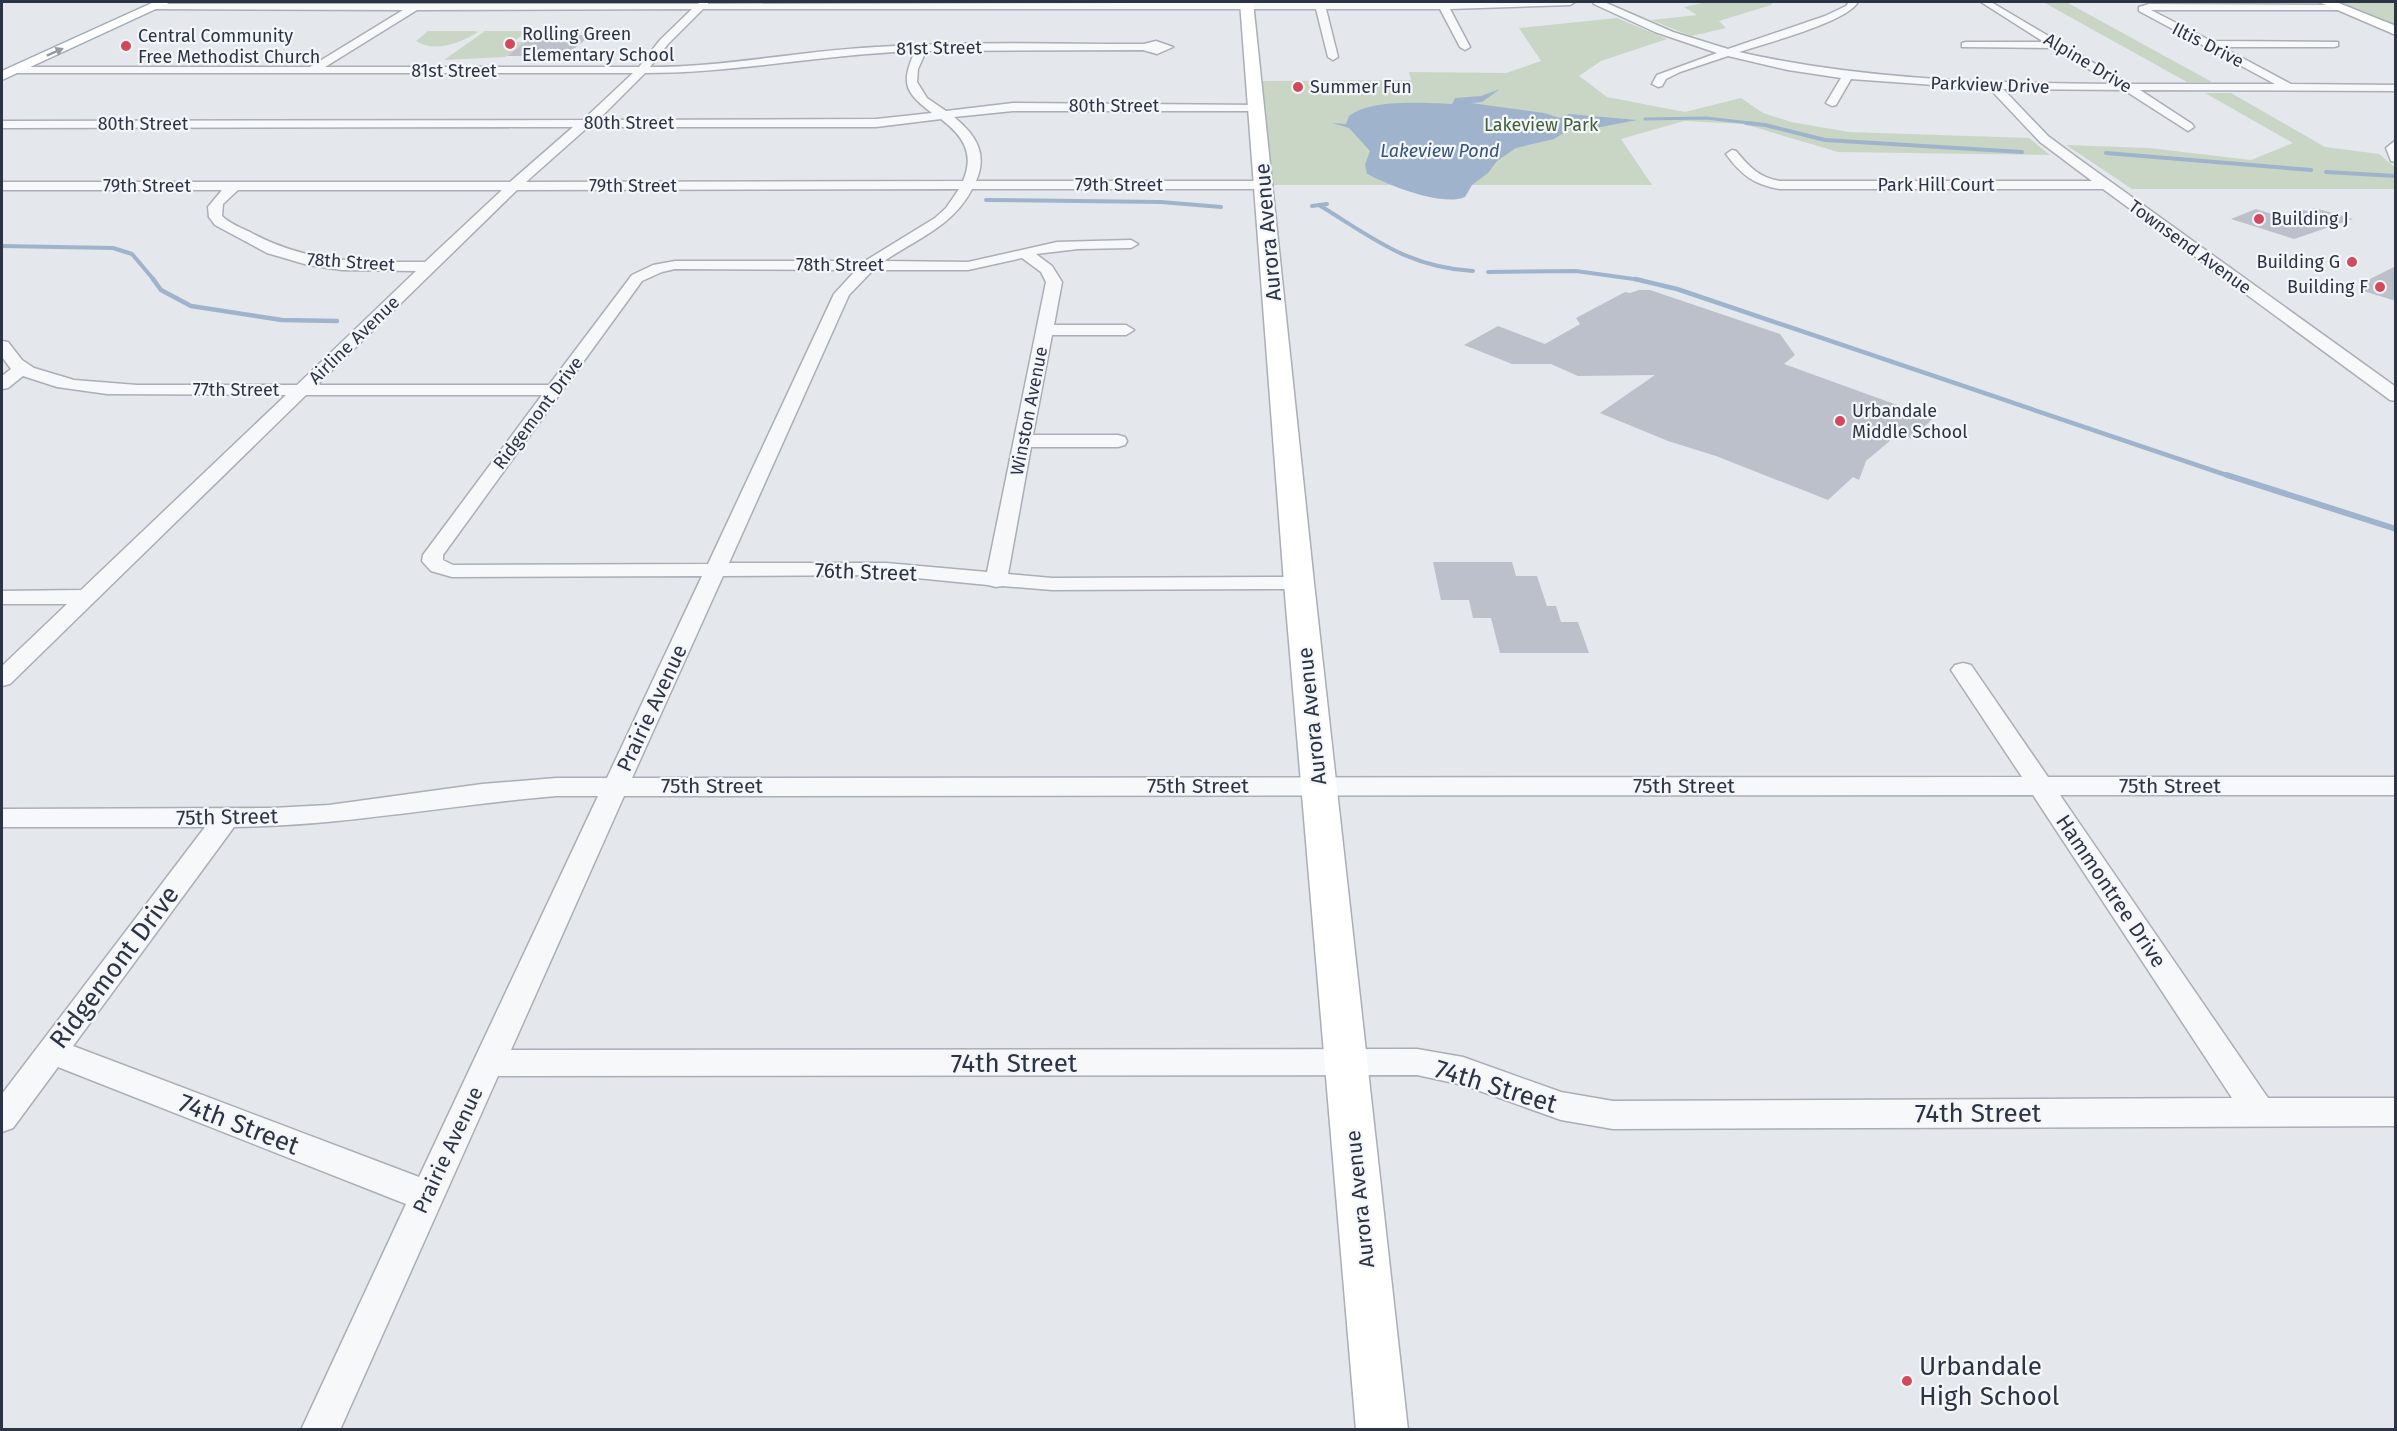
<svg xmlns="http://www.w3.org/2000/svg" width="2397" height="1431" font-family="'Fira Sans',sans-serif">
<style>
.green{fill:#c9d6c5}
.water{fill:#9fb4cc}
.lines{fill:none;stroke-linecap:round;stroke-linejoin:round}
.stream-far3{stroke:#9fb4cc;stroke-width:3}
.stream-far2{stroke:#9fb4cc;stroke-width:4}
.stream-far1{stroke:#9fb4cc;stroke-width:4.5}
.stream{stroke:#9fb4cc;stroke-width:6}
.building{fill:#bbc0ca}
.street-casing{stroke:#a9aeb7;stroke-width:3}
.secondary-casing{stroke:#a9aeb7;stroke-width:3}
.primary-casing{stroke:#a3abb8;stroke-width:3}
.street{fill:#f7f8fa;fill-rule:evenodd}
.secondary{fill:#fff;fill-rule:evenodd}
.primary{fill:#fff;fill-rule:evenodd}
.oneway{fill:#959aa2}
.poi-dot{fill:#d1495b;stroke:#f4f6f9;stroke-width:2}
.labels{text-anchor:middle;stroke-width:4.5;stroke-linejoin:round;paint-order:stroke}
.far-poi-label{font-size:18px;fill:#2b3445;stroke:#f4f6f9;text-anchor:start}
.far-street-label{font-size:18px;fill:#2b3445;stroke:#f4f6f9}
.far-park-label{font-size:18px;fill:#3f6138;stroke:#f4f6f9}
.far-water-label{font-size:18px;font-style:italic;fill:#34527a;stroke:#f4f6f9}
.street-label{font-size:21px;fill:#2b3445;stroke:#f4f6f9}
.near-street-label{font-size:26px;fill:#2b3445;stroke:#f4f6f9}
.near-poi-label{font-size:26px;fill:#2b3445;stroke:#f4f6f9;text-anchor:start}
</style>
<rect width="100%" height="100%" fill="#e4e7ec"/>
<path class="green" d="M 1707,2 L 1773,2 L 1771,5 L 1719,21 L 1726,28 L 1691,36 L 1651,20 L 1697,15 L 1684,7 Z
M 2043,2 L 2070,2 L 2068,3 L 2212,82 L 2187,82 Z
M 2326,2 L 2395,2 L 2395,31 Z
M 1617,18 L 1667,39 L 1601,61 L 1579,76 L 1607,97 L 1685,112 L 1741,98 L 1763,113 L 1791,122 L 1849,132 L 2029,138 L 2050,155 L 1838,152 L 1744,124 L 1684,121 L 1621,139 L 1652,185 L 1264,185 L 1253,81 L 1411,80 L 1409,72 L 1506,73 L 1541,61 L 1519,28 Z
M 428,31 L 475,31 L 478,32 C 461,43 435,53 416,41 Z
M 485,31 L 528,31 L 513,42 L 528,42 L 505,57 L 444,60 Z
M 2205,93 L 2231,93 L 2325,147 L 2379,154 L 2395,167 L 2395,189 L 2132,189 L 2066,145 L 2149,148 L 2251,160 L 2293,143 Z"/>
<path class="water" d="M 1500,89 L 1482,102 L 1471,103 L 1544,113 L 1560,118 L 1569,114 L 1637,120 L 1596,128 L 1573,127 L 1554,139 L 1516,148 L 1497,161 L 1488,173 L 1472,185 L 1465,197 C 1441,207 1389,185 1367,174 L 1365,165 L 1370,151 L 1349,128 L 1332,123 L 1346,124 L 1349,116 C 1371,99 1424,103 1452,104 L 1455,98 L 1481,96 Z"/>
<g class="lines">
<path class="stream-far3" d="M 1645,119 L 1706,118 L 1759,124"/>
<path class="stream-far2" d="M 1746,123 L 1765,125 L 1825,140 L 2022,152
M 2106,153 L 2311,170
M 2326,172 L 2396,176
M 986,200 L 1161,202 L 1221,207
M 1319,205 C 1373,238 1407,267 1473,271
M 1312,206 L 1327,204
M 2,246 L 113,248 L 132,254 L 154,280
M 1488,272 L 1576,271 L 1641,280"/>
<path class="stream-far1" d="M 153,279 L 161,290 L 191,306 L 282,320 L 337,321
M 1635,279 L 1677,289 L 2232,477"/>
<path class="stream" d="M 2227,475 L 2396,529"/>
</g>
<path class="building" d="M 539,32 L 572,32 L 568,35 L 591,35 L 565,56 L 507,56 Z
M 2315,208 L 2353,219 L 2294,239 L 2231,219 L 2256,209 L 2281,217 L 2300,209 L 2307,211 Z
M 2396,266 L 2396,301 L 2360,290 L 2369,285 L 2362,283 Z
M 1639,290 L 1650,290 L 1780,334 L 1795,355 L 1784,364 L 1933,418 L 1913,439 L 1898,434 L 1866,461 L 1859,480 L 1853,477 L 1828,500 L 1716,456 L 1668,441 L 1600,413 L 1655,375 L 1578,376 L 1551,364 L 1512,364 L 1464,345 L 1498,326 L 1545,344 L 1580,324 L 1576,318 L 1625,292 L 1630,293 Z
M 1433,562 L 1512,562 L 1516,576 L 1537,576 L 1547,606 L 1556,606 L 1561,622 L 1578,622 L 1589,653 L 1500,653 L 1491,618 L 1473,618 L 1469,600 L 1441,600 Z"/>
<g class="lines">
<defs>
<path id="street" d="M 700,2 L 708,2 L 708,4 L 1575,2 L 1570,5 L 1450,9 L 1470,47 L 1465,50 L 1460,47 L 1440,9 L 1326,9 L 1338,57 L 1333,60 L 1328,57 L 1316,9 L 703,9 L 668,44 L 650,67 C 726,67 800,51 876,47 C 965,41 1055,44 1144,44 L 1156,41 L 1173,47 L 1157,54 L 1143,50 L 926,51 L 918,69 L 917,82 L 927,98 L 946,111 L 1013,103 L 1260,105 L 1260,109 L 1256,111 L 1013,111 L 954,117 C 976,135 988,154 976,181 L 1264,181 L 1271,185 L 1264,189 L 972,189 C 953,226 917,239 884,261 L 968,262 L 1057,242 L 1131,240 L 1138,244 L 1131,248 L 1078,249 L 1036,254 L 1052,266 L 1062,282 L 1054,325 L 1126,325 L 1134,330 L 1126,335 L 1052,335 L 1033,435 L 1118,435 L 1125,437 L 1127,441 L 1125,445 L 1118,447 L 1031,447 L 1008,574 L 1052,578 L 1299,577 L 1307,578 L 1310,583 L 1307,588 L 1299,589 L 1052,590 L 1002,586 L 996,587 L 988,585 L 886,575 L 723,576 L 632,778 L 2022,777 L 1951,670 L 1955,665 L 1963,663 L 1971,665 L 2048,777 L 2396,777 L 2396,795 L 2060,795 L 2268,1098 L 2396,1098 L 2396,1126 L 1613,1129 L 1561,1120 L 1463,1085 L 1417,1075 L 498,1076 L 340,1430 L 301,1430 L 406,1204 L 58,1067 L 13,1128 L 2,1132 L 2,1094 L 205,827 L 2,827 L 2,809 L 272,808 L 329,805 L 482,784 L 556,778 L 607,778 L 702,576 L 452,577 L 431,571 L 422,561 L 423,555 L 542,395 L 306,395 L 10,684 L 2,686 L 2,666 L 67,604 L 2,604 L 2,591 L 81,590 L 286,395 L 107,394 L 57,387 L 23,376 L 8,388 L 2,389 L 2,376 L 11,369 L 2,357 L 2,341 L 8,342 L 22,360 L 34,368 L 74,380 L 137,385 L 297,385 L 416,271 L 342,270 L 308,265 L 267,253 L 215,225 L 209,217 L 208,207 L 222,190 L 2,190 L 2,182 L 510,182 L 573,127 L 2,128 L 2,121 L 583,120 L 633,73 L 14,73 L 9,70 L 14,67 L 310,67 L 403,10 L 149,9 L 147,7 L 152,4 L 698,4 ZM 692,9 L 660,40 L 639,67 L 325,67 L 417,10 ZM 915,51 C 901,83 904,92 932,113 L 876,119 L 598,120 L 645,73 C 736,73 825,54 915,51 ZM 941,119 C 963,136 975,153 963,181 L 526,182 L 588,127 L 876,127 ZM 959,189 L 946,208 L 935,218 L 865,261 L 675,261 L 653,265 L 632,275 L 549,385 L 317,385 L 517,190 ZM 238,190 L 502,190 L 425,262 C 361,262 308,264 250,232 C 241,228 229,223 222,216 L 223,204 ZM 1022,258 L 1041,272 L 1046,282 L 987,572 L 886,563 L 729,563 L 849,295 L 873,270 L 968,270 ZM 675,269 L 856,270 L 834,294 L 708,564 L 453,565 L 443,560 L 443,555 L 642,281 L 662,272 ZM 2033,795 L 2232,1098 L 1613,1101 L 1561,1092 L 1463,1057 L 1417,1049 L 511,1050 L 624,796 ZM 556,796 L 598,796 L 419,1177 L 73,1046 L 234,827 C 342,826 448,805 556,796 Z
M 1593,2 L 1604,2 L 1673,32 L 1728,49 L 1825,16 L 1846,6 L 1849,2 L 1858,2 C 1847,22 1764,44 1739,52 C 1863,80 1987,83 2113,84 L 2054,48 L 1962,47 L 1962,43 L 1966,42 L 2044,42 L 1981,2 L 1991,2 L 2129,84 L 2275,84 L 2139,11 L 2139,7 L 2149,4 L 2341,5 L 2341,9 L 2338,10 L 2151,10 L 2211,41 L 2338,42 L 2338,46 L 2334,47 L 2222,47 L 2291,84 L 2396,85 L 2396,91 L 2140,90 L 2192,124 L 2194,127 L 2188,131 L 2124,90 L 2003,89 L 2048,136 L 2079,159 L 2396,387 L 2396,401 L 2390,400 L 2103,189 L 1780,189 C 1755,185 1741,175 1726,154 L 1732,150 L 1736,151 C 1749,167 1760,178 1780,181 L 2092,181 L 2040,142 L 1990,89 L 1851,79 L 1836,105 L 1832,106 L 1826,103 L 1841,78 L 1788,70 L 1728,56 L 1680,72 L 1666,79 L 1662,86 L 1658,87 L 1652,84 L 1657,75 L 1717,53 L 1655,32 L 1594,4 Z
M 2396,140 L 2396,162 L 2391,161 L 2386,148 Z"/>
<path id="secondary" d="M 1240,2 L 1253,2 L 1314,583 L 1408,1430 L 1356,1430 L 1284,583 Z
M 2319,2 L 2336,2 L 2396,26 L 2396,35 Z"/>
<path id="primary" d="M 154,2 L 171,2 L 2,80 L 2,71 Z"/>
</defs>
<use href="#street" class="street-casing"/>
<use href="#secondary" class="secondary-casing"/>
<use href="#primary" class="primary-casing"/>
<use href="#street" class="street"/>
<use href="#secondary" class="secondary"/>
<use href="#primary" class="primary"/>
</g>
<defs><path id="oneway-solid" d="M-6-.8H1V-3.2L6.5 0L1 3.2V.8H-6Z" transform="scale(1.5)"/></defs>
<use class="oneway" href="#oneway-solid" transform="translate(55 52) rotate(-24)"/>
<g class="poi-dot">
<circle cx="510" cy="44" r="6"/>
<circle cx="126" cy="46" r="6"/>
<circle cx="1298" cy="87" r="6"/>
<circle cx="2259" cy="219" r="6"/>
<circle cx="2352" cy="262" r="6"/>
<circle cx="2380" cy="287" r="6"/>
<circle cx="1840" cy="421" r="6"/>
<circle cx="1907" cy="1381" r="6"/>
</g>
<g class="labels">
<g class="far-poi-label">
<text x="522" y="40">Rolling Green<tspan x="522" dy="21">Elementary School</tspan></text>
<text x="138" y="42">Central Community<tspan x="138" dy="21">Free Methodist Church</tspan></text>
<text x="1310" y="93">Summer Fun</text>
<text x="2271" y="225">Building J</text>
<text x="2340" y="268" text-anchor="end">Building G</text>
<text x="2368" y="293" text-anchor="end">Building F</text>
<text x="1852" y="417">Urbandale<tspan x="1852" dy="21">Middle School</tspan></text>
</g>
<g class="far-street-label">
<text transform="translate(2208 45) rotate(27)" y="6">Iltis Drive</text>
<text transform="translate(939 48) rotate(-1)" y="6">81st Street</text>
<text transform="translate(2088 63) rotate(31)" y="6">Alpine Drive</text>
<text x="454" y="77">81st Street</text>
<text transform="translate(1990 85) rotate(2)" y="6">Parkview Drive</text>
<text x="1114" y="112">80th Street</text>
<text x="629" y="129">80th Street</text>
<text x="143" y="130">80th Street</text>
<text x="1119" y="191">79th Street</text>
<text x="1936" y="191">Park Hill Court</text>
<text x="147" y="192">79th Street</text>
<text x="633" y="192">79th Street</text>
<text transform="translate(2190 247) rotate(36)" y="6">Townsend Avenue</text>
<text transform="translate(351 262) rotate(4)" y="6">78th Street</text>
<text x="840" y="271">78th Street</text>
<text transform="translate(354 340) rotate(-44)" y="6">Airline Avenue</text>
<text x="236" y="396">77th Street</text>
<text transform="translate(1029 411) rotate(-79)" y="6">Winston Avenue</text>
<text transform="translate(538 413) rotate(-53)" y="6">Ridgemont Drive</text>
</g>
<g class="far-park-label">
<text x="1541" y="131">Lakeview Park</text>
</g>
<g class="far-water-label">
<text x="1440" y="157">Lakeview Pond</text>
</g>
<g class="street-label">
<text transform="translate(1268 232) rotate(-95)" y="7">Aurora Avenue</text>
<text transform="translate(866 572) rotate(2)" y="7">76th Street</text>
<text transform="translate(652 708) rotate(-65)" y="7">Prairie Avenue</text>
<text transform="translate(1312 716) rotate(-96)" y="7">Aurora Avenue</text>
<text x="712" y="793">75th Street</text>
<text x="1198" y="793">75th Street</text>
<text x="1684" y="793">75th Street</text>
<text x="2170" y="793">75th Street</text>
<text transform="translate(227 817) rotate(-1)" y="7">75th Street</text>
<text transform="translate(2111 891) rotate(56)" y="7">Hammontree Drive</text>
<text transform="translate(448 1150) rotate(-65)" y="7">Prairie Avenue</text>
<text transform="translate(1360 1199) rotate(-96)" y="7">Aurora Avenue</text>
</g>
<g class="near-street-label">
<text transform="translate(114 967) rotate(-53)" y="9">Ridgemont Drive</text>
<text x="1014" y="1072">74th Street</text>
<text transform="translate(1496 1086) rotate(17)" y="9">74th Street</text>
<text x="1978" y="1122">74th Street</text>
<text transform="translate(239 1124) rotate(21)" y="9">74th Street</text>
</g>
<g class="near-poi-label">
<text x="1919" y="1375">Urbandale<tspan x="1919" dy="30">High School</tspan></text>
</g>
</g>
<rect width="2397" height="1431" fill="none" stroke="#2b3445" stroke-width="6"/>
</svg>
